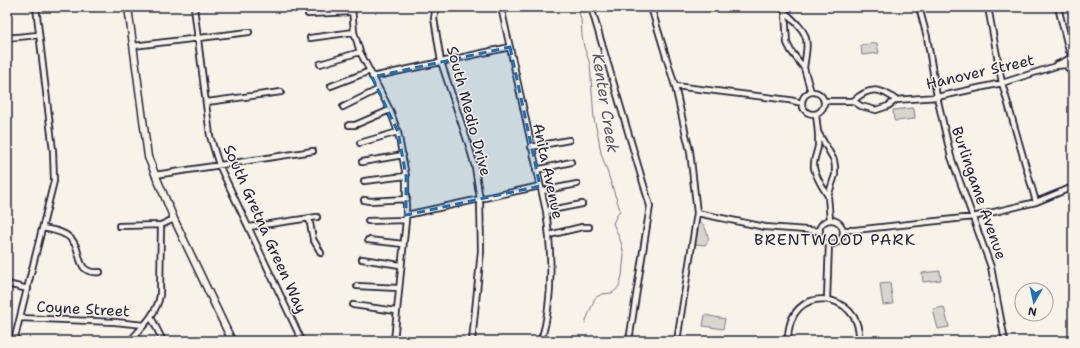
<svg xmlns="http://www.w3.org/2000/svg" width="1080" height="348" font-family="'Shantell Sans',sans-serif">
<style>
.green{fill:#d8d5cf;stroke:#7d7c85}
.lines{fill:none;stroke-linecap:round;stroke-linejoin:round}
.stream{stroke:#76747f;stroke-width:1}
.street-casing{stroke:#22223b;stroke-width:8}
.secondary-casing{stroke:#22223b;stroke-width:9}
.street{stroke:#f7f3e8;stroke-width:4.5}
.secondary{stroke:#f7f3e8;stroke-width:6}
.marked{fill:#1f6fb2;fill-opacity:0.2;stroke:#1f6fb2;stroke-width:3;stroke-dasharray:8 5;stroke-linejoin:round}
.labels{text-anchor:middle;stroke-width:3;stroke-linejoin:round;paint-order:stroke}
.street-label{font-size:15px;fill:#22223b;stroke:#f7f3e8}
.water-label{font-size:16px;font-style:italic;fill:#535263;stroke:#f7f3e8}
.neighbourhood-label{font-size:16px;letter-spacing:1px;fill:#22223b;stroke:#f7f3e8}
</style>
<rect width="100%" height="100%" fill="#f7f3e8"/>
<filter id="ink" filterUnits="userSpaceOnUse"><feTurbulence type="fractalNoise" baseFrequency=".025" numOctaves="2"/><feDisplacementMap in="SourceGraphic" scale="8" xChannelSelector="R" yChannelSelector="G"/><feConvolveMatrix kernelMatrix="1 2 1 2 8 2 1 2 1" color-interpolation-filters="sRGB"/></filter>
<g filter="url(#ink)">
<path class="green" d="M 877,43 L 879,53 L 862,55 L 861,45 Z
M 912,108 L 914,109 L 915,117 L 914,119 L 895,121 L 894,120 L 893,110 Z
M 697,220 C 706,223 706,232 709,239 L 705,245 L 694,244 Z
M 940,271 L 941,280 L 923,282 L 922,273 Z
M 890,283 L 893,304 L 883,305 L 880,284 Z
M 944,307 L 949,327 L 938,329 L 933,309 Z
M 705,315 L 725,319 L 723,329 L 703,326 Z"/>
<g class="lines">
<path class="stream" d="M 577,7 L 581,19 L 582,36 L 584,47 L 590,64 L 594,119 L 598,135 L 601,153 L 620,210 L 613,223 L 621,242 L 624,255 L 622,276 L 619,286 L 616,290 L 612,293 L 602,294 L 595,298 L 585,323"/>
<defs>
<path id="street" d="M 194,7 L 210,136 L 219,165 L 302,341
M 352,7 L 354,32 L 360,52 L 390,110 L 398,132 L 406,176 L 406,220 L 394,341
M 436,7 L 434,18 L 441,62 L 469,146 L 475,167 L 480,200 L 481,251 L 472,341
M 501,7 L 546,211 C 552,254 554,299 541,341
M 591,7 L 650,206 L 629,341
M 651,7 L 675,86 L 686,135 L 690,151 L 697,213 L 677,341
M 783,7 L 785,12 L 787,43 L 791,51 L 804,68 L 811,92
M 919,7 L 927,37 L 937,97 L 951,157 L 991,267 L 1005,341
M 988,7 L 1002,83 L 1036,202
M 1058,7 L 1069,51 L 1073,56
M 785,12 C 809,35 809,35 804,68
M 308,14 L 352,12
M 7,38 L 38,35
M 310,38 L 354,32
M 133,46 L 249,32
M 1073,57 L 1068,59 L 1066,63 L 1068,68 L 1073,71
M 320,64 L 360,52
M 1056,65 L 1067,60
M 372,77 L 510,47
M 331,86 L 370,71
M 675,86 L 789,100 L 802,103
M802 103a11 11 0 1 1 22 0a11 11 0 1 1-22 0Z
M 824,101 L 853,101 L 861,106 L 876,110 L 888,106 L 896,100 L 937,97 L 1002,83 L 1056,66 L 1066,65
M 853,101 C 869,87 879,87 896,100
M 207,102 L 281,92
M 343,107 L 379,89
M 816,114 C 817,125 819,135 818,146 C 817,153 813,160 814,168 C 816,178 823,188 828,196
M 349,125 L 355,125 L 390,110
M 818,132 L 834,160 L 835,167 L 835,175 L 828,196 L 830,220
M 360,143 L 398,132
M 531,147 L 569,140
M 362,162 L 403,155
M 536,170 L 571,162
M 155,175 L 313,151
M 364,181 L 406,176
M 542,191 L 577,184
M 364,200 L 370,201 L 407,199
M 546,211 L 582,204
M 697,213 L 765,227 L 820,231
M 406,215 L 540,186
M 309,218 L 313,239 L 321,253
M819 232a12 12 0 1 1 24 0a12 12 0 1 1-24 0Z
M 368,221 L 406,220
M 119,226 L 161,225 L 174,219
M 249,227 L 317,217
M 43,228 C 52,230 63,231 70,238 C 84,249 73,275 100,272
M 843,230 L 855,230 L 973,217 L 1036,202 L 1073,187
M 549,235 L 582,227 L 589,227
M 368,240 L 403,244
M 362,259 L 400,265
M 7,284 L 28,289
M 357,286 L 398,288
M 827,299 L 829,243
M 353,305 L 396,311
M 151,317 L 163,341
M 20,318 L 115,322 L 144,325
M 14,341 L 54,181 L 53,151 L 36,7
M 130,341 C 142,327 157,314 160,295 L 161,225
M 788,341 C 787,280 863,291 859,341"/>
<path id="secondary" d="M 128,7 L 148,157 L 174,219 L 232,341
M 842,341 L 892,341"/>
</defs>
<use href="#street" class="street-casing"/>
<use href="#secondary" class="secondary-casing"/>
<use href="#street" class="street"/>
<use href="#secondary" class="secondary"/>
</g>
</g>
<path class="marked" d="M 510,47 L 540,186 L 406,215 L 406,176 L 398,132 L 372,77 Z"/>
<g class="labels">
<g class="street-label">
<text transform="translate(980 72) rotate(-13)" y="5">Hanover Street</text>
<text transform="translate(469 111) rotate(75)" y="5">South Medio Drive</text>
<text transform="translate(548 171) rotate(78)" y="5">Anita Avenue</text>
<text transform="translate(979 193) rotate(71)" y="5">Burlingame Avenue</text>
<text transform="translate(265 229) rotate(66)" y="5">South Gretna Green Way</text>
<text transform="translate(83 309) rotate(3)" y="5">Coyne Street</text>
</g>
<g class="water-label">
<text transform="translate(606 103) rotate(81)" y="6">Kenter Creek</text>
</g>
<g class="neighbourhood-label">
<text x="835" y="245">BRENTWOOD PARK</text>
</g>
</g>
<rect width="1080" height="348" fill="none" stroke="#f7f3e8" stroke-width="24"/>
<rect x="12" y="12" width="1056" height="324" fill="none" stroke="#22223b" stroke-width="1.5" filter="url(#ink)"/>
<g transform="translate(1034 302) rotate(189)"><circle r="19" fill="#f7f3e8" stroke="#a29fa3"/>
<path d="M0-3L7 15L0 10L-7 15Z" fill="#1f6fb2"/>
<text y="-6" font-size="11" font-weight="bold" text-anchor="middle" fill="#22223b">N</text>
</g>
</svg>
